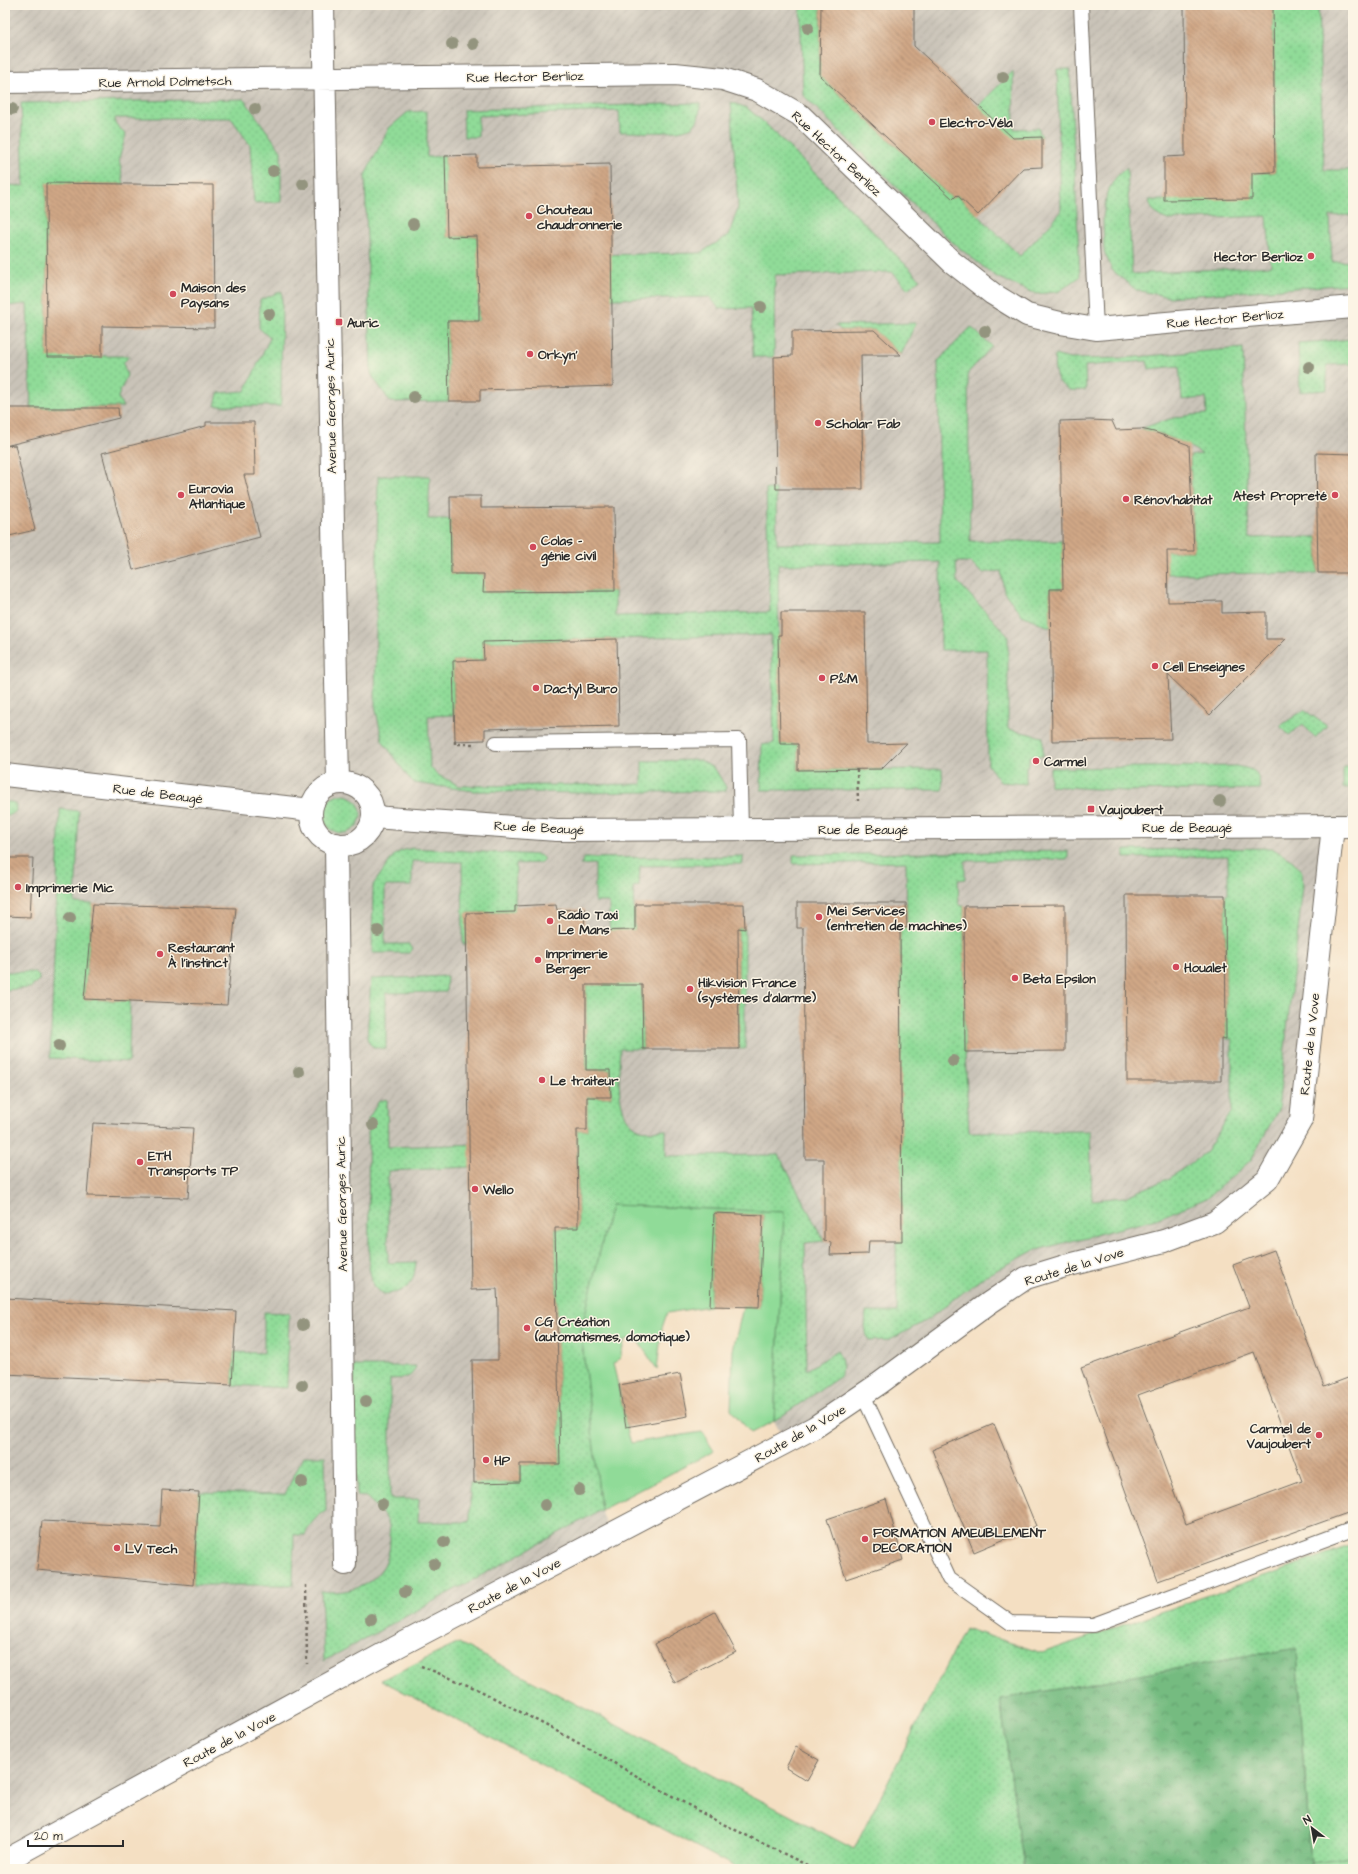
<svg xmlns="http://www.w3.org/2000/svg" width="1358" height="1874" font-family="'Architects Daughter',sans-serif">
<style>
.industrial{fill:url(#industrial-furrows)}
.grass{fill:url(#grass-dots);stroke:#5e8362}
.forest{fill:url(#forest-crowns);stroke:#507356}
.garden{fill:#90db98;stroke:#5e8362}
.building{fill:url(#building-back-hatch);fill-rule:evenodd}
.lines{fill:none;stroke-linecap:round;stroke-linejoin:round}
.service-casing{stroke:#716a60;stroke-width:16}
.minor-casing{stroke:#716a60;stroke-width:24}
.tertiary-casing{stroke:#716a60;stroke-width:24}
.path{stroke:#716a60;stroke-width:2.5;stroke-dasharray:3 3;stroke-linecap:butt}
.service{stroke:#fff;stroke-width:14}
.minor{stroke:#fff;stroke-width:22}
.tertiary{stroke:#fff;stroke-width:22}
.tree{fill:#93947e}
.poi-dot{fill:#d1495b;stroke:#fcf5e5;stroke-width:1.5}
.labels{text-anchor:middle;stroke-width:3;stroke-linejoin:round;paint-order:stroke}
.street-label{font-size:13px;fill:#2b2b2b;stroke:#fcf5e5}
.poi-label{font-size:13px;font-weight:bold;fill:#2b2b2b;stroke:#fcf5e5;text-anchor:start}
</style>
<defs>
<pattern id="industrial-furrows" width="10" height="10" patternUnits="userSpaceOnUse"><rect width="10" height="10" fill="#c9c3b8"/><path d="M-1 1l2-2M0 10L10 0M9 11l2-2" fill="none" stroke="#ada89e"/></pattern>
<pattern id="grass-dots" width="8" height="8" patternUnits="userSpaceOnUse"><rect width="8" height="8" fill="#90db98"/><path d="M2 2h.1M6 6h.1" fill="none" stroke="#7cbc83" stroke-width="1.8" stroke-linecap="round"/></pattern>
<pattern id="forest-crowns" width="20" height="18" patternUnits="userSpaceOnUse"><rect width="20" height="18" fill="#74bb80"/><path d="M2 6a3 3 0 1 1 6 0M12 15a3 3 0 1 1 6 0" fill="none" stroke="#5f9869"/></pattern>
<pattern id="building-back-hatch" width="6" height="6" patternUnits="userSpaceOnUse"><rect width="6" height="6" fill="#d0a786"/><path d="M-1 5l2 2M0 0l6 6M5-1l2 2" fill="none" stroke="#a9886e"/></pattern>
</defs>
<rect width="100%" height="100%" fill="#fcf5e5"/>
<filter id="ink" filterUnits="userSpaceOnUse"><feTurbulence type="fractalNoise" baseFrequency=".025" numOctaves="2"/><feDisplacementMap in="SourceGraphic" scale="8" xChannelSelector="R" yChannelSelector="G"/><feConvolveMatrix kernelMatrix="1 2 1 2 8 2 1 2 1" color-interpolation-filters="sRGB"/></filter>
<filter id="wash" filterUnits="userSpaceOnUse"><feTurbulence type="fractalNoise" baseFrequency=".012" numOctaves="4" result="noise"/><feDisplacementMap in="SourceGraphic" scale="16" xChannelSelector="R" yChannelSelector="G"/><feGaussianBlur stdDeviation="0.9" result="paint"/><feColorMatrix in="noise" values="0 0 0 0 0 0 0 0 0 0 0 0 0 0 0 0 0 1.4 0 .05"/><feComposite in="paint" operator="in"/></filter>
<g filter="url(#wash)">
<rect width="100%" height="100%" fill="#f4dfc2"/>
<path class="industrial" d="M 5,5 L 1353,5 L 1353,826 L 1333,826 L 1301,1120 L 1267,1180 L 1215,1222 L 1065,1266 L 786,1443 L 774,1421 L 784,1212 L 611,1205 L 581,1332 L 601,1510 L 610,1535 L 5,1861 Z"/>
<path class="grass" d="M 800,5 L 821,5 L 820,76 L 953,199 L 957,195 L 1020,256 L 1061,212 L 1057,69 L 1070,69 L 1080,277 L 1058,292 L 1036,294 L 995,276 L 952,242 L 803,95 Z
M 1273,5 L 1318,5 L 1324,170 L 1353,170 L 1353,215 L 1330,216 L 1332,262 L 1353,261 L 1353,284 L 1169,297 L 1136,290 L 1112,270 L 1104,251 L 1103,217 L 1107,192 L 1116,177 L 1127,167 L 1132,274 L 1271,266 L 1267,216 L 1168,220 C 1157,216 1151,212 1149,200 L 1164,200 L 1252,173 L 1275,172 Z
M 1013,71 L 1014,129 L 1038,128 L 1042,137 L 1013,139 L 978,106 Z
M 244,99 L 281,151 L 281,202 L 254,203 L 250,145 L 231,118 L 115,118 L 115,123 L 126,135 L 119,159 L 124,184 L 46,184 L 47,356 L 130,356 L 123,363 L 127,375 L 118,397 L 123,407 L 31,408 L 27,304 L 5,306 L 5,185 L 24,186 L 21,103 Z
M 731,102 L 747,108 L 764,122 L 920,279 L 908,289 L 892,272 L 775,275 L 774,357 L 753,357 L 751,308 L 719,309 L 710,297 L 478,302 L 479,321 L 447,321 L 449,401 L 390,402 L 371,374 L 365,175 L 389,128 L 408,112 L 427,111 L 427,157 L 445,156 L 447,237 L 477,236 L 478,257 L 700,253 L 729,235 L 738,207 Z
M 700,103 C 700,111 700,120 693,126 C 682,135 636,132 620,132 L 619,111 L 478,116 L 478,137 L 464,137 L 463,110 Z
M 282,291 L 281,406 L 215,406 L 218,393 L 245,391 L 270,338 L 259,328 L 260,300 Z
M 916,323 L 901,355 L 874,330 L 841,330 L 835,325 Z
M 971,327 L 992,346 L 968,373 L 970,541 L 1062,541 L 1063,553 L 1194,551 L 1190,456 L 1202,454 C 1183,442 1164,434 1141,429 C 1165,419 1181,415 1207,414 L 1206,398 L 1182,400 L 1179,366 L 1149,369 L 1147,361 L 1085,366 L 1086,390 C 1082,390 1074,391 1070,390 C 1055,384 1053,369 1055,355 L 1070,359 L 1123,358 L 1243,348 L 1249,538 L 1317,537 L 1318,573 L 1164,574 L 1168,588 L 1050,589 L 1051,628 L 1022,615 L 1004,592 L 1001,571 L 982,573 L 970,562 L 956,562 L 957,581 L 1008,636 L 1008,729 L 1043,737 L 1043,756 L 1029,756 L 1029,766 L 1026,766 L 1026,784 L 1000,782 L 988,765 L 987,650 L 941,650 L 940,562 L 778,565 L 780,744 L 798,744 L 798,770 L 942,769 L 943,790 L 761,790 L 762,745 L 774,743 L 771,635 L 484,642 L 484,660 L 453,661 L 454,715 L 428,716 L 430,767 L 438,775 L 460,786 L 642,784 L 642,761 L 700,760 L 715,769 L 726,787 L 726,791 L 579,793 L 473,791 L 414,783 L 408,777 L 382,740 L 375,705 L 378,476 L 430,476 L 428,519 L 450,519 L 451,574 L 484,574 L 484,592 L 615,591 L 615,616 L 770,612 L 766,489 L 776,489 L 777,544 L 940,542 L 938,361 Z
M 1353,339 L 1353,364 L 1327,365 L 1327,390 L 1300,392 L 1298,343 Z
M 1304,710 L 1327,726 L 1315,738 L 1303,724 L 1289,735 L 1280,726 Z
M 1236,766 C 1255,770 1259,769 1260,789 L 1125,791 L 1050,786 L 1050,768 Z
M 1343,767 L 1353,767 L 1353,788 L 1343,788 Z
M323 814a19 19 0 1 1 38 0a19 19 0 1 1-38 0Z
M 5,802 L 12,802 L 16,805 L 16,811 L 11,815 L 5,815 Z
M 60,809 L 79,811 L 75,903 L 93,904 L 84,999 L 130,1001 L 129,1062 L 50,1058 Z
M 412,848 L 540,855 L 544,859 L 540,863 L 516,864 L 515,912 L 467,913 L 467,944 L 463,944 L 462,862 L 412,861 L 412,886 L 385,886 L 385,944 L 409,944 L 413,949 L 409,953 L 372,953 L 373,885 L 394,855 L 401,851 Z
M 1272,848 L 1293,861 L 1302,872 L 1303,886 L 1278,1110 L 1251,1160 L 1207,1198 L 1156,1219 L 1033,1251 L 985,1276 L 927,1320 L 890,1340 L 869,1341 C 864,1332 865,1322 866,1312 L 897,1312 L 896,1241 L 901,1241 L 900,927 L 907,927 L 906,862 L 793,864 L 793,855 L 1068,851 L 1068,859 L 965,861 L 965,879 L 958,880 L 959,905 L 964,906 L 965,1052 L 969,1132 L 1090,1131 L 1092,1200 L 1124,1197 L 1170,1178 L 1206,1152 L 1232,1111 L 1232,1039 L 1226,1039 L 1225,895 L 1228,894 L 1228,856 L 1124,858 L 1124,850 Z
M 743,856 L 743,864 L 640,866 L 639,886 L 633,887 L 635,929 L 641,929 L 643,1049 L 620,1049 C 619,1071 614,1121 641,1130 C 648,1132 658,1130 666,1130 L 666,1156 L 779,1155 L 824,1241 L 805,1243 L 807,1370 L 837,1351 L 842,1361 L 841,1376 L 774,1421 L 784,1212 L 611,1205 L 581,1332 L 601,1510 L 324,1661 L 321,1591 C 356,1596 390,1579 390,1540 C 390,1535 390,1527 388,1522 C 384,1513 373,1504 366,1497 L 357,1496 L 354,1366 L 416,1366 C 412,1380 402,1378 390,1379 L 390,1499 L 419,1499 L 418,1522 L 470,1522 L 470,1483 L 520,1482 L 520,1464 L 560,1464 L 555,1228 L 578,1228 L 577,1130 L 587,1130 L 587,1097 L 611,1097 L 610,1070 L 586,1070 L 586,985 L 610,985 L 609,902 L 595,902 L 595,864 L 580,865 L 584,858 Z
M 738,928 L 745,929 L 745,1049 L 739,1049 Z
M 5,972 L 34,972 L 39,976 L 39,980 L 30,988 L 5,990 Z
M 447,976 L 446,992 L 386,993 L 386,1049 C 376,1048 370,1048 367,1038 L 371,979 Z
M 387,1099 L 388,1147 L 480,1144 L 470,1167 L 388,1171 L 388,1263 L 416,1262 C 414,1285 407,1293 383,1294 L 373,1286 L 369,1267 L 368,1119 L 379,1101 Z
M 264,1312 L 289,1313 L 287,1388 L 232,1385 L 234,1352 L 264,1353 Z
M 303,1456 L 325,1456 L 326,1511 C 315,1517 310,1524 305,1535 L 294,1535 L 293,1585 L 193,1585 L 199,1492 L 285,1494 Z
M 1353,1545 L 1353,1858 L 1311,1863 L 1297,1648 L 1000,1699 L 1024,1869 L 739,1869 L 381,1680 L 459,1643 L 854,1849 L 965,1628 L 1042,1653 Z"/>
<path class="forest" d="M 1297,1648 L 1311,1869 L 1024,1869 L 1000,1699 Z"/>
<path class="garden" d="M 611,1205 L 784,1212 L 774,1421 L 751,1433 L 731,1410 L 733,1350 L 743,1307 L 759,1307 L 763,1215 L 714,1213 L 710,1306 L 667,1313 L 662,1328 L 657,1369 L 638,1341 L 625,1339 L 620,1358 L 613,1364 C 620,1390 623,1417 631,1443 L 702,1432 L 714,1451 L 601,1510 L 581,1332 Z
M 1353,1858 L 1353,1869 L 1311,1869 L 1311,1863 Z"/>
<g id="blocks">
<path class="building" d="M 821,5 L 914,5 L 914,46 L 1013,138 L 1042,137 L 1042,167 L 1023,168 L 978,215 L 957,195 L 953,199 L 820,76 Z
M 1184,5 L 1273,5 L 1275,172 L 1252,173 L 1252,199 L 1164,200 L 1164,157 L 1185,156 Z
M 477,155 L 477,167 L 610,164 L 613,386 L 480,390 L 480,401 L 449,401 L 447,321 L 479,321 L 479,302 L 477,236 L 447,237 L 445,156 Z
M 46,183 L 213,185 L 214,328 L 102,326 L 102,357 L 47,357 Z
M 874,330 L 901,355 L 861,355 L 863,489 L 776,489 L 774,357 L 792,356 L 792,331 Z
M 5,408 L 118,408 L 119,418 L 5,446 Z
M 1090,420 L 1112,421 L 1116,430 L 1141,429 L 1154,432 L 1189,445 L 1194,551 L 1167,551 L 1168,602 L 1222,601 L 1222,613 L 1266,612 L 1266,639 L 1286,639 L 1210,715 L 1168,675 L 1171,739 L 1052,741 L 1050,589 L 1063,589 L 1060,421 Z
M 206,422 L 254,422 L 255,475 L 244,475 L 260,537 L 133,570 L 102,453 L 206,426 Z
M 15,445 L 35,530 L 5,537 L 5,446 Z
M 1316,453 L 1353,454 L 1353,573 L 1318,573 Z
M 450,496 L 481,496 L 481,508 L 614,507 L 615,591 L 483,592 L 484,574 L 451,574 Z
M 781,612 L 865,612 L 867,744 L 907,743 L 881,769 L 798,770 L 798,744 L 780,744 L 778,635 L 781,635 Z
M 617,639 L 619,726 L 485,729 L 485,740 L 455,741 L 453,661 L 484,660 L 483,642 Z
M 5,858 L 33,858 L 30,917 L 5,916 Z
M 1126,895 L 1225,895 L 1226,1039 L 1221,1038 L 1221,1081 L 1127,1081 Z
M 797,903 L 906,903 L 907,928 L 900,927 L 902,1241 L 869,1241 L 868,1254 L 830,1255 L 831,1242 L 824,1241 L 824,1159 L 805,1159 L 803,928 L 797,928 Z
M 93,904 L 236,908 L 227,1005 L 84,999 Z
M 556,904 L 557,910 L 585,909 L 584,931 L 635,930 L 635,904 L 744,904 L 745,929 L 738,928 L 739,1049 L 643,1049 L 642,985 L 586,985 L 586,1070 L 610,1070 L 611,1097 L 587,1097 L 587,1130 L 577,1130 L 578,1228 L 555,1228 L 560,1464 L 520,1464 L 520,1482 L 474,1483 L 472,1360 L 498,1360 L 498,1309 L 497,1289 L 471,1290 L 466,913 L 515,912 L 515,906 Z
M 1065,905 L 1065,1051 L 965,1052 L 964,906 Z
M 93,1123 L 193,1128 L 188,1198 L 87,1196 Z
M 714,1213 L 763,1215 L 759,1307 L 710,1306 Z
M 1274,1250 L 1324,1387 L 1353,1376 L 1353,1511 L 1158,1581 L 1081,1368 L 1249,1307 L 1233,1265 ZM 1254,1352 L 1302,1481 L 1186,1524 L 1138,1395 Z
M 5,1298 L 236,1311 L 232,1385 L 5,1374 Z
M 680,1374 L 688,1416 L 626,1427 L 619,1385 Z
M 994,1424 L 1036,1526 L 974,1552 L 932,1450 Z
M 162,1490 L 199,1492 L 193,1585 L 37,1570 L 42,1521 L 160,1527 Z
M 886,1499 L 903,1560 L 846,1579 L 827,1519 Z
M 715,1612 L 736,1652 L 675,1683 L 655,1644 Z
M 796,1747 L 819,1760 L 807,1781 L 786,1768 Z"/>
</g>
</g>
<g filter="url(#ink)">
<use href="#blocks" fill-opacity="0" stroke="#716a60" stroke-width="1"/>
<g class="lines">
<defs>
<path id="service" d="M 1081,5 L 1096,329
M 496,743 L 739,740 L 741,830
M 863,1395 L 949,1579 L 1011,1623 L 1093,1625 L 1353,1529"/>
<path id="minor" d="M 323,5 L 338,783
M 5,82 L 675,74 L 723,79 L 757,90 L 800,115 L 952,262 L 993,294 L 1027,315 L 1060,323 L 1096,329 L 1353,307
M 336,844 L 345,1564
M 5,1861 L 387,1652 L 815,1427 L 880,1383 L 989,1303 L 1026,1278 L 1065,1266 L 1164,1241 L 1215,1222 L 1267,1180 L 1301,1120 L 1333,826"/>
<path id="tertiary" d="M 5,775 L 311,810
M311 814a31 31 0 1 1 62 0a31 31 0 1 1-62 0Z
M 373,817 L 557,830 L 1353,826"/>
</defs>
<use href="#service" class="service-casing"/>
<use href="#minor" class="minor-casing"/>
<use href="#tertiary" class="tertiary-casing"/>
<path class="path" d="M 455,741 L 455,744 L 473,744
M 857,769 L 858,801
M 306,1585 L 307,1664
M 421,1666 L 477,1689 L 566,1736 L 713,1819 L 815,1869"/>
<use href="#service" class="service"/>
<use href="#minor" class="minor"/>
<use href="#tertiary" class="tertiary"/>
</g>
<g class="tree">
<circle cx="808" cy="28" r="6"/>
<circle cx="452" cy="44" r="6"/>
<circle cx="473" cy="44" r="6"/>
<circle cx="1003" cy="77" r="6"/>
<circle cx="12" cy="109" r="6"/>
<circle cx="255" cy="109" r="6"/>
<circle cx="273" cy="171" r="6"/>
<circle cx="303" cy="184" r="6"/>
<circle cx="413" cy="224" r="6"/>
<circle cx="761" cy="307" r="6"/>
<circle cx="269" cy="314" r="6"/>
<circle cx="985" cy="331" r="6"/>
<circle cx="1309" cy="367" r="6"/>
<circle cx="414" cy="397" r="6"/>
<circle cx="1220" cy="801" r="6"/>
<circle cx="70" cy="918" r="6"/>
<circle cx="378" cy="931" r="6"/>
<circle cx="59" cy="1046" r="6"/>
<circle cx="953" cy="1061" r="6"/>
<circle cx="299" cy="1072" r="6"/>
<circle cx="373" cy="1125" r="6"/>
<circle cx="303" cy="1325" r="6"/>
<circle cx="302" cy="1385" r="6"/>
<circle cx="366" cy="1401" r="6"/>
<circle cx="302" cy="1482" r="6"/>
<circle cx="579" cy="1490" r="6"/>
<circle cx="382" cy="1504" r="6"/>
<circle cx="545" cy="1505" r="6"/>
<circle cx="444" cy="1542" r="6"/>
<circle cx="434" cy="1564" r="6"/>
<circle cx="405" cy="1592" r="6"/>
<circle cx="371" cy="1619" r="6"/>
</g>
</g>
<g class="poi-dot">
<circle cx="932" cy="122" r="4"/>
<circle cx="529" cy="216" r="4"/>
<circle cx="1311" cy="256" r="4"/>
<circle cx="173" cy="294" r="4"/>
<rect x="335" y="318" width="8" height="8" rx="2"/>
<circle cx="530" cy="354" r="4"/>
<circle cx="818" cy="423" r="4"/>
<circle cx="181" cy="495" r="4"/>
<circle cx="1335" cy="495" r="4"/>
<circle cx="1126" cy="499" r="4"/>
<circle cx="533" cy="547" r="4"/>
<circle cx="1155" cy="666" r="4"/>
<circle cx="822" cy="678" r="4"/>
<circle cx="536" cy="688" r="4"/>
<circle cx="1036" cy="761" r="4"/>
<rect x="1087" y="805" width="8" height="8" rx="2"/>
<circle cx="18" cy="887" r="4"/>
<circle cx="819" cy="917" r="4"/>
<circle cx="550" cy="921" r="4"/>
<circle cx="160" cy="954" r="4"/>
<circle cx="538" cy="960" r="4"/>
<circle cx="1176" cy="967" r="4"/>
<circle cx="1015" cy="978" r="4"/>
<circle cx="690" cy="989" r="4"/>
<circle cx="542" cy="1080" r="4"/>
<circle cx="140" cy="1162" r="4"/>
<circle cx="475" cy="1189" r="4"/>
<circle cx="527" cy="1328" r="4"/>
<circle cx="1319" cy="1435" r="4"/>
<circle cx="486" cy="1460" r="4"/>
<circle cx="865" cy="1539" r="4"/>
<circle cx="117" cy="1548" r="4"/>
</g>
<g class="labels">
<g class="street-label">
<text transform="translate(525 76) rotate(-1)" y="5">Rue Hector Berlioz</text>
<text transform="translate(165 81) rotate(-1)" y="5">Rue Arnold Dolmetsch</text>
<text transform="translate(837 153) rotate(43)" y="5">Rue Hector Berlioz</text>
<text transform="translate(1225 318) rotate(-5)" y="5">Rue Hector Berlioz</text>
<text transform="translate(330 406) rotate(-91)" y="5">Avenue Georges Auric</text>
<text transform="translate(158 793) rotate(7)" y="5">Rue de Beaugé</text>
<text transform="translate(539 827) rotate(3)" y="5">Rue de Beaugé</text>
<text x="1187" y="832">Rue de Beaugé</text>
<text x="863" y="834">Rue de Beaugé</text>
<text transform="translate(1309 1044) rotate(-84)" y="5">Route de la Vove</text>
<text transform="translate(341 1204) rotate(-91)" y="5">Avenue Georges Auric</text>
<text transform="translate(1074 1266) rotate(-17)" y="5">Route de la Vove</text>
<text transform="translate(800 1433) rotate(-30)" y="5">Route de la Vove</text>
<text transform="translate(514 1585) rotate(-28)" y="5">Route de la Vove</text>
<text transform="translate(229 1739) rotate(-28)" y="5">Route de la Vove</text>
</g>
<g class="poi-label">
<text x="940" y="127">Electro-Véla</text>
<text x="537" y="214">Chouteau<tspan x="537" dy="15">chaudronnerie</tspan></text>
<text x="1303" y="261" text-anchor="end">Hector Berlioz</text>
<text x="181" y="292">Maison des<tspan x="181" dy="15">Paysans</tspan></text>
<text x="347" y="327">Auric</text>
<text x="538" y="359">Orkyn'</text>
<text x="826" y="428">Scholar Fab</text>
<text x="189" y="493">Eurovia<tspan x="189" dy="15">Atlantique</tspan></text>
<text x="1327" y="500" text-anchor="end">Atest Propreté</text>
<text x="1134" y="504">Rénov'habitat</text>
<text x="541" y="545">Colas -<tspan x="541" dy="15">génie civil</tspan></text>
<text x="1163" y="671">Cell Enseignes</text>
<text x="830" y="683">P&amp;M</text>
<text x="544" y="693">Dactyl Buro</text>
<text x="1044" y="766">Carmel</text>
<text x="1099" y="814">Vaujoubert</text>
<text x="26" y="892">Imprimerie Mic</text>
<text x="827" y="915">Mei Services<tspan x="827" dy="15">(entretien de machines)</tspan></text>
<text x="558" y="919">Radio Taxi<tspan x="558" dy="15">Le Mans</tspan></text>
<text x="168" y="952">Restaurant<tspan x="168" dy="15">À l'instinct</tspan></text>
<text x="546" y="958">Imprimerie<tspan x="546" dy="15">Berger</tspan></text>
<text x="1184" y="972">Houalet</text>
<text x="1023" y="983">Beta Epsilon</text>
<text x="698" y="987">Hikvision France<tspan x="698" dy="15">(systèmes d'alarme)</tspan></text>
<text x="550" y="1085">Le traiteur</text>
<text x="148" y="1160">ETH<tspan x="148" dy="15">Transports TP</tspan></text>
<text x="483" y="1194">Wello</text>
<text x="535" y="1326">CG Création<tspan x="535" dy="15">(automatismes, domotique)</tspan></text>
<text x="1311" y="1433" text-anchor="end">Carmel de<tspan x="1311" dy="15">Vaujoubert</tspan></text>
<text x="494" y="1465">HP</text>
<text x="873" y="1537">FORMATION AMEUBLEMENT<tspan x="873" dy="15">DECORATION</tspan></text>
<text x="125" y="1553">LV Tech</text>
</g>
</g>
<rect width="1358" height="1874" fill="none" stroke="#fcf5e5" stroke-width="20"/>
<g transform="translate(1312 1828) rotate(329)" stroke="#fcf5e5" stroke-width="3" paint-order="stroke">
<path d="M0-3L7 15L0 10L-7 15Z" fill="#2b2b2b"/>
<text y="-6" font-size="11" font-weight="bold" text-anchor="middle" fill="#2b2b2b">N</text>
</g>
<path d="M28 1840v6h95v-6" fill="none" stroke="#2b2b2b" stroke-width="2"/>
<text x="34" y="1840" font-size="12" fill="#2b2b2b" stroke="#fcf5e5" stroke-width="3" paint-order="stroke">20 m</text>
</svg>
